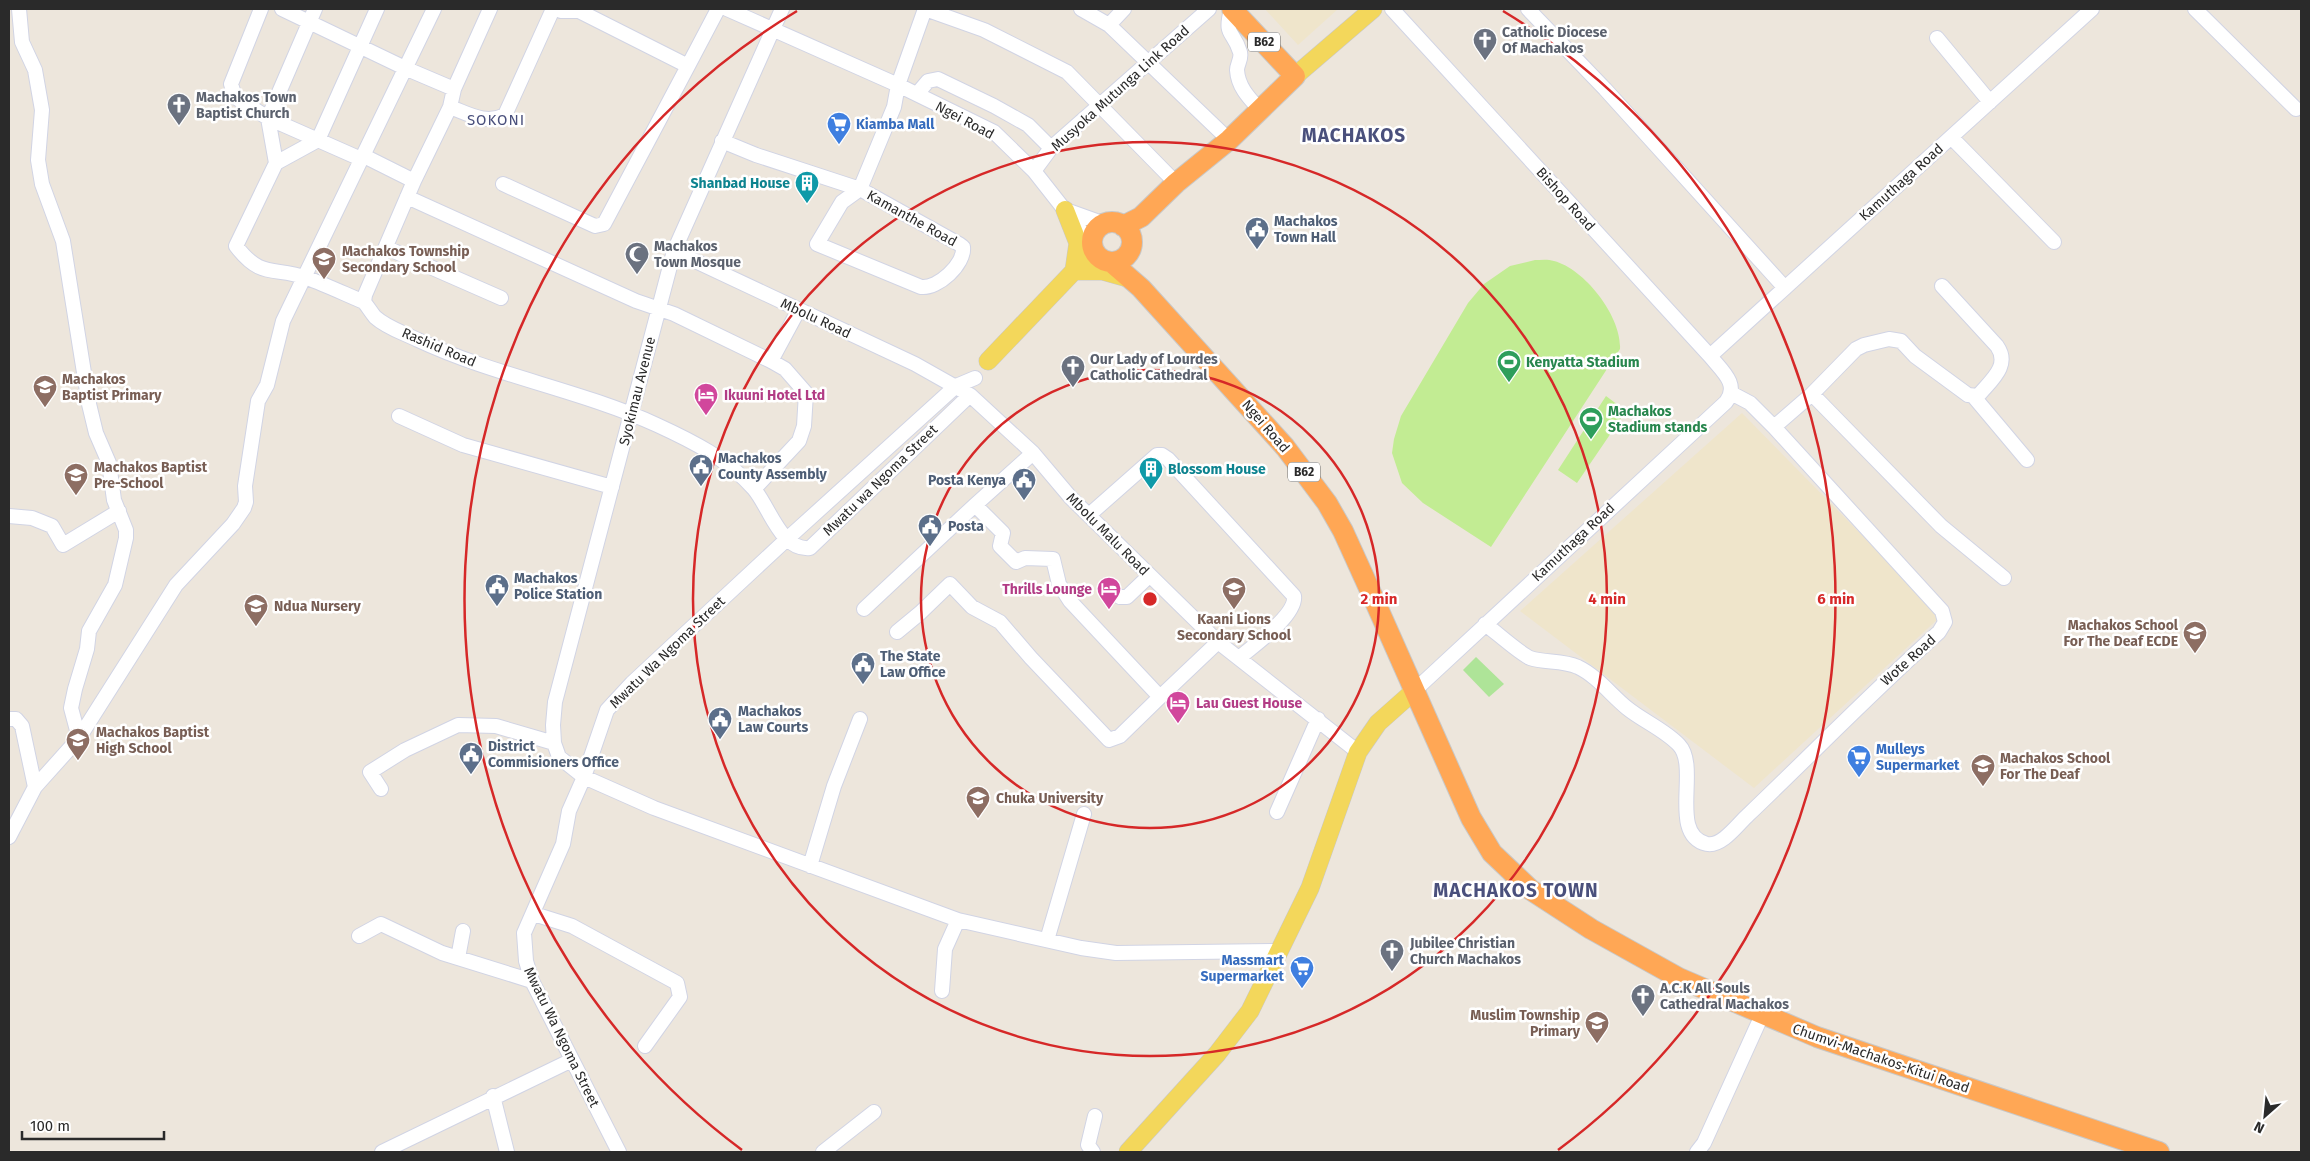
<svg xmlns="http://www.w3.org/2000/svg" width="2310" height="1161" font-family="'Fira Sans',sans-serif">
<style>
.education{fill:#efe5cb}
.green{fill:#aee498}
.pitch{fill:#c2ec93}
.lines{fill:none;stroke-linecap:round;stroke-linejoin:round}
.minor-casing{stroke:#d1d4e4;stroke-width:16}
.major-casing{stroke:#c8c8c8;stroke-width:19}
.highway-casing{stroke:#c8c8c8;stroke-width:22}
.minor{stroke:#fff;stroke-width:14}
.major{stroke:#f3d75b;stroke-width:18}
.highway{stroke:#ffa755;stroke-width:20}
.ring{fill:none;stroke:#d62828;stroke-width:2.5}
.labels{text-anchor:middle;stroke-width:5;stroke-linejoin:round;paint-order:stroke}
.shield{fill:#fff;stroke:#6a6a6a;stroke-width:1}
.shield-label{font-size:12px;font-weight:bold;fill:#2a2a2a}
.worship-label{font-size:14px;font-weight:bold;fill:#5b616d;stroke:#fff;text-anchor:start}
.street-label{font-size:14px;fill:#2a2a2a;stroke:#fff}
.shop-label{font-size:14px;font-weight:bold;fill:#366cbe;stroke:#fff;text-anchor:start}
.culture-label{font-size:14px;font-weight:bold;fill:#0d838f;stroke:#fff;text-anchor:end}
.service-label{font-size:14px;font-weight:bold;fill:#4e5e75;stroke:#fff;text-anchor:start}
.education-label{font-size:14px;font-weight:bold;fill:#785e54;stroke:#fff;text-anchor:start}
.leisure-label{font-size:14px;font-weight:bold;fill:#27864d;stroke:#fff;text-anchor:start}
.hotel-label{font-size:14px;font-weight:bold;fill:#b23c85;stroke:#fff;text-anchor:start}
.neighbourhood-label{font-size:15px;letter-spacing:1px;fill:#4a507c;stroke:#fff}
.district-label{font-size:19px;font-weight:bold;letter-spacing:1px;fill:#4a507c;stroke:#fff}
.centre{fill:#d62828;stroke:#fff;stroke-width:2.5}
.ring-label{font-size:15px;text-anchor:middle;font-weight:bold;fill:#d62828;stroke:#fff;stroke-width:5;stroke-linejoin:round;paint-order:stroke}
</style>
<rect width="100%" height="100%" fill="#ede6dc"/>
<path class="education" d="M 1265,9 L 1338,9 L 1298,45 Z
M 1742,413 L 1902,576 L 1939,618 L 1754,788 L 1520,611 Z"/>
<path class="green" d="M 1476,657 L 1504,684 L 1489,697 L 1463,670 Z"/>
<path class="pitch" d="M 1535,260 C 1541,260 1548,259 1554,261 C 1585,269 1622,317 1620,349 L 1491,547 L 1423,503 L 1402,483 L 1392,453 L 1394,439 L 1401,416 L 1468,303 L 1484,284 L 1510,266 Z
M 1606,396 L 1626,411 L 1577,483 L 1558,470 Z"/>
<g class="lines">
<defs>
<path id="minor" d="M 19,9 L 22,42 L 35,70 L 42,110 L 38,160 L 42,184 L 63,241 L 89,404 L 96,433 L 109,463 L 114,500 L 126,530 L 126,538 L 115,585 L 89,631 L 87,649 L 75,689 L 71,708 L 79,738
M 261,9 L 231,84 L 235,97 L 268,118 L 361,159 L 366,157 L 414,181
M 282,9 L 407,69 L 454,89
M 490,9 L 454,89 L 450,107 L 414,181 L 365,295 L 364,302 C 368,307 371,312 375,317 C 387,328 404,333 418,340 C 495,376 580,390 657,425 C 692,441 728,459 754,489 C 770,508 781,551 810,548 L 970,395
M 727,9 L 898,85 L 994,132 L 1034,171 L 1093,246
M 782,9 L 674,251 L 555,702 L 553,725 L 554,743 L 559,757 L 584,777 L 654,808 L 958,920 L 1081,948 L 1116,953 L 1279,951
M 925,9 L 984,30 L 1067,72 L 1176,183
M 1081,9 L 1109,25
M 1124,9 L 1109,25 L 1229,140
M 1231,9 C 1224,38 1233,29 1240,52 C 1242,59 1237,64 1237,70 C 1238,87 1249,98 1260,110
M 1392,9 L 1710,356 C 1721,370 1740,384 1726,402 L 1414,691
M 1528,9 L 1605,89 L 1785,288
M 2195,9 L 2296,109
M 1937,38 L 1990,102
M 688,66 L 718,9
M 917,94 L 928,81 L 938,79 L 994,106 L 1028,125 L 1051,148
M 450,107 C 469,114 486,125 505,115 L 553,9
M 1951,137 L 2054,242
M 722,141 L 756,155 L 860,189 L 959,244 L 963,247 C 965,264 938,289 921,287 L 817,244 L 842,202 L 860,189 L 894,107 L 898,85 L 925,9
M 276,163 L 268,118 L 315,9
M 1034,171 L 1051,148 L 1209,9
M 503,184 L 595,226 L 604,224 L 688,66 L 579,11 L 561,11 L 557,9
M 407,197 L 636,301 L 674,314 L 771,361 L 785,369 L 806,393 L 804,426 L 799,441 L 754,489
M 1066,210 L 1105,224
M 387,248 L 501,298
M 674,251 L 915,364 L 970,395 L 1033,453 L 1071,498 L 1218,642 L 1358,752
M 364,302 C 345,294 326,285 307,278 C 274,266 262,280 236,246 L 276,163 L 318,140 L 377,9
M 1710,356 L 2092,9
M 771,361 L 798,311
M 1812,394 L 1941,526 L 2004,578
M 1974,397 L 2027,460
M 399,416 L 463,445 L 612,487
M 1774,427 L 1812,394 L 1856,349 L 1864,345 L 1889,339 L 1901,341 L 1915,356 L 1968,395 L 1978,396 C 1990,381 2011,366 1997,346 L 1942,286
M 975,505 L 1003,533 L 1000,546 L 1016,562 L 1025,558 L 1053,559 L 1059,584 L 1070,601 L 1160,697 L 1218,642
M 1089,515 L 1157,455 L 1162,455 L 1168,459 L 1294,596 C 1297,615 1253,646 1239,658
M 9,516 L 32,518 L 52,526 L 63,545 L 119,511
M 1109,591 L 1120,597 L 1127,597 L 1149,576
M 864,609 L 975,505 L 1033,453
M 1485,624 C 1496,632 1519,653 1530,658 C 1545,663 1562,660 1578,667 C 1597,676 1611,695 1627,708 C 1643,721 1665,730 1679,745 C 1700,767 1668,835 1707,844 C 1722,847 1738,824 1748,815 C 1812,754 1873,691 1939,632 L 1945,622 L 1942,611 L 1774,427 L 1750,403 L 1731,393
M 897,632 L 920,613 L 950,584 L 972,607 L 1000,622 L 1031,658 L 1109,740 L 1120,736 L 1160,697
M 9,719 L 16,719 L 22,726 L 35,787
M 381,789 L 370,772 L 405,750 L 458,725 L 496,726 L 554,743
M 1277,812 L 1318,719
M 9,837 L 35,787 L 79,738 L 176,585 L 233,524 L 244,508 L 246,502 L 245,486 L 258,401 L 267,385 L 283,321 L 434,9
M 810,866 L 834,786 L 860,719
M 534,914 L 572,926 L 677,983 L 680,997 L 645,1046
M 359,936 L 381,924 L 442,953 L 532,981
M 1047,940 L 1084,814
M 458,958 L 463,931
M 942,991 L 945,949 L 958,920
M 493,1096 L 507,1152
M 382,1152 L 572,1060
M 619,1152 L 532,981 L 526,961 L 524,933 L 563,844 L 569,811 L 584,777 L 607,710 L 632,683 L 787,539 L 956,386 L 975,378
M 823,1152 L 874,1112
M 1093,1152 L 1088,1145 L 1095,1116
M 1697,1152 L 1704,1143 L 1762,1015"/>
<path id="major" d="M 1295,76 L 1373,9
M 1065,210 L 1078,243 L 1074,271 L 1103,271 L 1128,278
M 988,361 L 1074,271 L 1096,253
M 1128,1152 L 1217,1054 L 1250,1011 L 1310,888 L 1358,752 L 1378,723 L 1414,691"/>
<path id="highway" d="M1092 242a20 20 0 1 1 40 0a20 20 0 1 1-40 0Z
M 1123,226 L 1141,217 L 1176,183 L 1229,140 L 1295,76 L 1232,9
M 1111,262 L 1141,288 L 1285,447 L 1327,503 L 1343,531 L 1368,586 L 1471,818 L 1492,853 L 1531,890 L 1591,929 L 1679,978 L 1817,1037 L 2159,1152"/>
</defs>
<use href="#minor" class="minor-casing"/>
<use href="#major" class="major-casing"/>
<use href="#highway" class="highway-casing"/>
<use href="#minor" class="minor"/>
<use href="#major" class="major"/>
<use href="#highway" class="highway"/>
</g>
<g class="ring">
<circle cx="1150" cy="599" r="229"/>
<circle cx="1150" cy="599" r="457"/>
<path d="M742 1150A686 686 0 0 1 797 11M1503 11A686 686 0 0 1 1558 1150"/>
</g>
<defs>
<symbol id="church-pin" viewBox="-11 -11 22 30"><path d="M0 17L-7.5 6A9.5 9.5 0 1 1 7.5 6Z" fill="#6b7280" stroke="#fff"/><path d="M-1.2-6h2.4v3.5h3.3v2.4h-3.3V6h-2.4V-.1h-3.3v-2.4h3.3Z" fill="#fff"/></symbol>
<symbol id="supermarket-pin" viewBox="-11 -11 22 30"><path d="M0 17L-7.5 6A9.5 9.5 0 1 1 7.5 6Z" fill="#3f7fe0" stroke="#fff"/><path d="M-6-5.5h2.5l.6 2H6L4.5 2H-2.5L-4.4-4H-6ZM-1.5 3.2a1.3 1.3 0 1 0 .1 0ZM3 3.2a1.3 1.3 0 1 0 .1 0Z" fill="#fff"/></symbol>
<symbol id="building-pin" viewBox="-11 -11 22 30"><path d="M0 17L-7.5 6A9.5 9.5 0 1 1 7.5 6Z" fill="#0f9aa8" stroke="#fff"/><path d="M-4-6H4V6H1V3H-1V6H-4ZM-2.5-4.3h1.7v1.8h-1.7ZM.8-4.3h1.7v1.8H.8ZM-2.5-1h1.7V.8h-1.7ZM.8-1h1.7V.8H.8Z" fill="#fff"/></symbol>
<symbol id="civic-pin" viewBox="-11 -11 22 30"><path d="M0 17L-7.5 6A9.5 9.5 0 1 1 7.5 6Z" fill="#5c6f8a" stroke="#fff"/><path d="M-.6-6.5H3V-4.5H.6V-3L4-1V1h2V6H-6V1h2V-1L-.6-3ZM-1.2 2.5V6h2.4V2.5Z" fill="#fff"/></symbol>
<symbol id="mosque-pin" viewBox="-11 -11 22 30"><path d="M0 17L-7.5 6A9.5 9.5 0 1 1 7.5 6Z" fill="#6b7280" stroke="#fff"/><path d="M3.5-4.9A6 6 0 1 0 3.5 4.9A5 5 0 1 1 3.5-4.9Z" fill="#fff"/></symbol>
<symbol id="school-pin" viewBox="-11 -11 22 30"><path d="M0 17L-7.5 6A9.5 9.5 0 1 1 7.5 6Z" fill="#8d6e63" stroke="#fff"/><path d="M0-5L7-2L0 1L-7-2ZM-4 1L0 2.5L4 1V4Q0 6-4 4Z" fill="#fff"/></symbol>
<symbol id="stadium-pin" viewBox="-11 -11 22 30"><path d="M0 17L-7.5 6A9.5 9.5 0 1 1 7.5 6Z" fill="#2e9e5b" stroke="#fff"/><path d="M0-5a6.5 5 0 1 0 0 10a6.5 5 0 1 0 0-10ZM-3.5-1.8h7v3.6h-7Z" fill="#fff"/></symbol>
<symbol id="hotel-pin" viewBox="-11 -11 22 30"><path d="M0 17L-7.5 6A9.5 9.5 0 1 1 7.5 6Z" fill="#d1479c" stroke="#fff"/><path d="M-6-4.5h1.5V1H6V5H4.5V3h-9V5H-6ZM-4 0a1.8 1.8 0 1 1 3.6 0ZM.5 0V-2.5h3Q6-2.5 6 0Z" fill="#fff"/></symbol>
<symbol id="university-pin" viewBox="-11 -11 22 30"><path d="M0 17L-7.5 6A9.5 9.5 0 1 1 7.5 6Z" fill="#8d6e63" stroke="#fff"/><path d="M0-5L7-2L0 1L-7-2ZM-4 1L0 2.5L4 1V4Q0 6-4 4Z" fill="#fff"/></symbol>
</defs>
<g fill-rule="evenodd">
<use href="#church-pin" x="1471" y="26" width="28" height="38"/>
<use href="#church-pin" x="165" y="91" width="28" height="38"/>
<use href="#supermarket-pin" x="825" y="110" width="28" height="38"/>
<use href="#building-pin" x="793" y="169" width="28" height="38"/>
<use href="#civic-pin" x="1243" y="215" width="28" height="38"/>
<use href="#mosque-pin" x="623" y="240" width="28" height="38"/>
<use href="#school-pin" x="310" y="245" width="28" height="38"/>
<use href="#stadium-pin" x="1495" y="348" width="28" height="38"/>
<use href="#church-pin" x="1059" y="353" width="28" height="38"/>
<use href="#school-pin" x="31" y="373" width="28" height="38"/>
<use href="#hotel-pin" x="692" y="381" width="28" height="38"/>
<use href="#stadium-pin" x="1577" y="405" width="28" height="38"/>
<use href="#civic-pin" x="687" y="452" width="28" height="38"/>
<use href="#building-pin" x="1137" y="455" width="28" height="38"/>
<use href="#school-pin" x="62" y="461" width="28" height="38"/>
<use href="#civic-pin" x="1010" y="466" width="28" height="38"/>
<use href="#civic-pin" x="916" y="512" width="28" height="38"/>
<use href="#civic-pin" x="483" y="572" width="28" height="38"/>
<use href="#hotel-pin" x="1095" y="575" width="28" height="38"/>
<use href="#school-pin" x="1220" y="575" width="28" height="38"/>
<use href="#school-pin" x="242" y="592" width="28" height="38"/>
<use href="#school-pin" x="2181" y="619" width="28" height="38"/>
<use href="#civic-pin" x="849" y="650" width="28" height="38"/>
<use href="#hotel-pin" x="1164" y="689" width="28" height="38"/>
<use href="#civic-pin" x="706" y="705" width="28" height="38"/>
<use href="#school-pin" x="64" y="726" width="28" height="38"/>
<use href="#civic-pin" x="457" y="740" width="28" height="38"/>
<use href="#supermarket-pin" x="1845" y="743" width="28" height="38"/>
<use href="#school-pin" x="1969" y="752" width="28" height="38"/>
<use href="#university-pin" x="964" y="784" width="28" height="38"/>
<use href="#church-pin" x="1378" y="937" width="28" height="38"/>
<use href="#supermarket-pin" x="1288" y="954" width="28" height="38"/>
<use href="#church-pin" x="1629" y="982" width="28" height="38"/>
<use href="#school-pin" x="1583" y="1009" width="28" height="38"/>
</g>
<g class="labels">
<g class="shield">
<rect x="1248" y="32.5" width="32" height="19" rx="4"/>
<rect x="1288" y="462.5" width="32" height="19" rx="4"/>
</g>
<g class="shield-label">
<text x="1264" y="46">B62</text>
<text x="1304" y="476">B62</text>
</g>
<g class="worship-label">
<text x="1502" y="37">Catholic Diocese<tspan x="1502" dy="16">Of Machakos</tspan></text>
<text x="196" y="102">Machakos Town<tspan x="196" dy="16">Baptist Church</tspan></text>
<text x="654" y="251">Machakos<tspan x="654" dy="16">Town Mosque</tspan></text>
<text x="1090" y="364">Our Lady of Lourdes<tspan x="1090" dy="16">Catholic Cathedral</tspan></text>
<text x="1410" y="948">Jubilee Christian<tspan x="1410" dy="16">Church Machakos</tspan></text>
<text x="1660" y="993">A.C.K All Souls<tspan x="1660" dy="16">Cathedral Machakos</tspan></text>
</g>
<g class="street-label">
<text transform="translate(1120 88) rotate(-42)" y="5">Musyoka Mutunga Link Road</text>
<text transform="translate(965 120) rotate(28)" y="5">Ngei Road</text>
<text transform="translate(1901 182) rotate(-42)" y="5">Kamuthaga Road</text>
<text transform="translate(1566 199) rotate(48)" y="5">Bishop Road</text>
<text transform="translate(912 218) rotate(29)" y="5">Kamanthe Road</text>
<text transform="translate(816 318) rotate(25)" y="5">Mbolu Road</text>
<text transform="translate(439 347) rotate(23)" y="5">Rashid Road</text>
<text transform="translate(637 391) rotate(-76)" y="5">Syokimau Avenue</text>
<text transform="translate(1266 426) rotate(49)" y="5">Ngei Road</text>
<text transform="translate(880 480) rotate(-44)" y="5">Mwatu wa Ngoma Street</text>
<text transform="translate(1108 534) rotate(45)" y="5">Mbolu Malu Road</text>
<text transform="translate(1573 542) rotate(-43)" y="5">Kamuthaga Road</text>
<text transform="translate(667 652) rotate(-44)" y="5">Mwatu Wa Ngoma Street</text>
<text transform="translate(1908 660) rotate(-42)" y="5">Wote Road</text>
<text transform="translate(562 1037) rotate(64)" y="5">Mwatu Wa Ngoma Street</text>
<text transform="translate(1881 1058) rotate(19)" y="5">Chumvi-Machakos-Kitui Road</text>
</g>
<g class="shop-label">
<text x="856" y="129">Kiamba Mall</text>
<text x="1876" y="754">Mulleys<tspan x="1876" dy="16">Supermarket</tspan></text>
<text x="1284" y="965" text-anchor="end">Massmart<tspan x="1284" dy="16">Supermarket</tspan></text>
</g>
<g class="culture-label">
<text x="790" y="188">Shanbad House</text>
<text x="1168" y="474" text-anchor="start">Blossom House</text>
</g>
<g class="service-label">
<text x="1274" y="226">Machakos<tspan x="1274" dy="16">Town Hall</tspan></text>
<text x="718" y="463">Machakos<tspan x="718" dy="16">County Assembly</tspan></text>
<text x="1006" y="485" text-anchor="end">Posta Kenya</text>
<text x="948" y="531">Posta</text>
<text x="514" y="583">Machakos<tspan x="514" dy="16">Police Station</tspan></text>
<text x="880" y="661">The State<tspan x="880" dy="16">Law Office</tspan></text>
<text x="738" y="716">Machakos<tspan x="738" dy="16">Law Courts</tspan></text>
<text x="488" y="751">District<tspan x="488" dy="16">Commisioners Office</tspan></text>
</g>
<g class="education-label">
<text x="342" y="256">Machakos Township<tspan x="342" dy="16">Secondary School</tspan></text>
<text x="62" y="384">Machakos<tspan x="62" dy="16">Baptist Primary</tspan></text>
<text x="94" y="472">Machakos Baptist<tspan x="94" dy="16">Pre-School</tspan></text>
<text x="274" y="611">Ndua Nursery</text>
<text x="1234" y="624" text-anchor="middle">Kaani Lions<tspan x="1234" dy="16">Secondary School</tspan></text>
<text x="2178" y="630" text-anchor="end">Machakos School<tspan x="2178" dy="16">For The Deaf ECDE</tspan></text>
<text x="96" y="737">Machakos Baptist<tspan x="96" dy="16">High School</tspan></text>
<text x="2000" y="763">Machakos School<tspan x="2000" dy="16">For The Deaf</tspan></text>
<text x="996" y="803">Chuka University</text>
<text x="1580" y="1020" text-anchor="end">Muslim Township<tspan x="1580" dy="16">Primary</tspan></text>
</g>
<g class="leisure-label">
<text x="1526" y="367">Kenyatta Stadium</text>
<text x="1608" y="416">Machakos<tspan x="1608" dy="16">Stadium stands</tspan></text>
</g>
<g class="hotel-label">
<text x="724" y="400">Ikuuni Hotel Ltd</text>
<text x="1092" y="594" text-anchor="end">Thrills Lounge</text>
<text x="1196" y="708">Lau Guest House</text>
</g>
<g class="neighbourhood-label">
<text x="496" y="125">SOKONI</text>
</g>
<g class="district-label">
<text x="1354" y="142">MACHAKOS</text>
<text x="1516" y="897">MACHAKOS TOWN</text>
</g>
</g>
<circle cx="1150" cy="599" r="8" class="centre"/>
<g class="ring-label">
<text x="1379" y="604">2 min</text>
<text x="1607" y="604">4 min</text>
<text x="1836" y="604">6 min</text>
</g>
<rect width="2310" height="1161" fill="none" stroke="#2a2a2a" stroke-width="20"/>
<g transform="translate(2265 1116) rotate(207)" stroke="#ffffff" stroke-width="4" paint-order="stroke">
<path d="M0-4L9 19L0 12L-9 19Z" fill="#2a2a2a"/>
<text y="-8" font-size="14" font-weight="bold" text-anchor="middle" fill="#2a2a2a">N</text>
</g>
<path d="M22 1131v8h142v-8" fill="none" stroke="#2a2a2a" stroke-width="2.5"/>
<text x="30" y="1131" font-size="15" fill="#2a2a2a" stroke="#ffffff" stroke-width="4" paint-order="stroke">100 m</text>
</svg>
